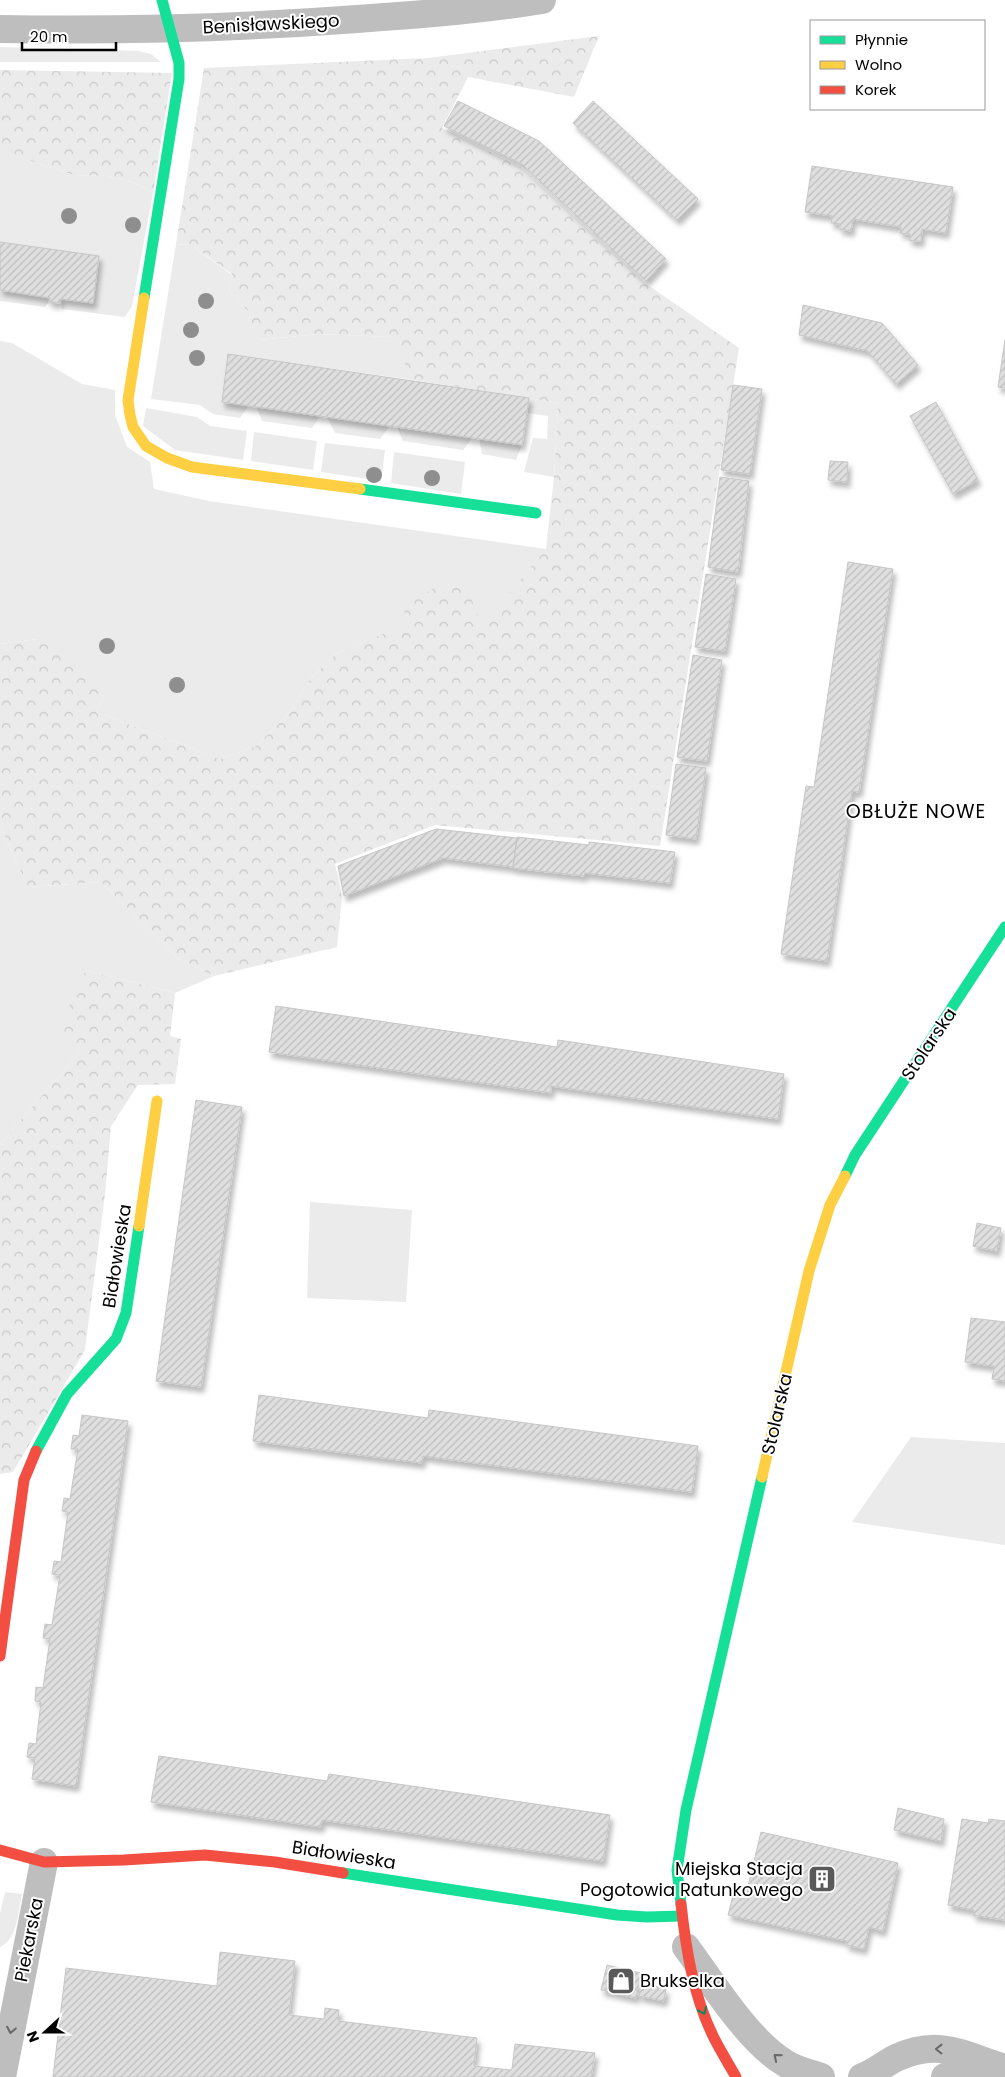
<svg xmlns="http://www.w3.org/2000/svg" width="1005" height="2077" font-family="Poppins,sans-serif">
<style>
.green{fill:#ebebeb}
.forest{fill:url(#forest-crowns)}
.building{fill:url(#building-hatch);stroke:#c6c6c6;filter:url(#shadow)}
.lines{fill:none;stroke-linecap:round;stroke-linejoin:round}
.street{stroke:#bebebe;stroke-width:28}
.fast{stroke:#16e098;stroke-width:11}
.slow{stroke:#ffcf43;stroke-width:11}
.jam{stroke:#f24e42;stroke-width:11}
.tree{fill:#8e8e8e}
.oneway{stroke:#0d865b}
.oneway2{stroke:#686868}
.labels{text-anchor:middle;stroke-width:4;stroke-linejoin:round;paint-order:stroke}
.street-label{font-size:18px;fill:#000;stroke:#fff}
.poi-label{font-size:18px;fill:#000;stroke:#fff;text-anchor:end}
.neighbourhood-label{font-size:19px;letter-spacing:1px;fill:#000;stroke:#fff}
</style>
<defs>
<pattern id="forest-crowns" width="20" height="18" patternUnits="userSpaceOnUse" patternTransform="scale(1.25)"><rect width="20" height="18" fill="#ebebeb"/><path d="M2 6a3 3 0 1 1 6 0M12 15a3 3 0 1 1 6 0" fill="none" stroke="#c8c8c8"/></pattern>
<pattern id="building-hatch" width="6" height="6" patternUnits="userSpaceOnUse" patternTransform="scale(1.25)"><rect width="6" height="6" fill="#dfdfdf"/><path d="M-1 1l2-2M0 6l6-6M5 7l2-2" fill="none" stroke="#bebebe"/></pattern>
<filter id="shadow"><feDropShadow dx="3" dy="5.5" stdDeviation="2.5" flood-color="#0004"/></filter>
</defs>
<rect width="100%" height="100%" fill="#fff"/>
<path class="green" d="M 0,47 L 139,51 L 151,54 L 161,62 L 0,62 Z
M 0,154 L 9,154 L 74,175 L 109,176 L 135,183 L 153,193 L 132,306 L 125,317 L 62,309 L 61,299 L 93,303 L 99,256 L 0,242 Z
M 176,244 L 191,245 L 232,275 L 229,291 L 249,312 L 251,330 L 259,340 L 319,334 L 393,337 L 413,380 L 229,354 L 222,401 L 249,405 L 240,418 L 213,414 L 200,405 L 151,399 Z
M 0,290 L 50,298 L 49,302 L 45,307 L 0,301 Z
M 0,341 L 12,343 L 82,384 L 115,390 L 115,415 L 127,447 L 150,462 L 154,489 L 209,501 L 546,549 L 482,627 L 399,628 L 337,653 L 311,678 L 290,712 L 255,747 L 220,759 L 96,712 L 105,695 L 37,639 L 0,644 Z
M 529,398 L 558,404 L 554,477 L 524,472 L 533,438 L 547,439 L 548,416 L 527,413 Z
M 256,406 L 320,416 L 312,428 L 262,421 Z
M 146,408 L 197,417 L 210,426 L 247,431 L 243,460 L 175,450 L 143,426 Z
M 327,417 L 390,426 L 380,439 L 335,433 Z
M 397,427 L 473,437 L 463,450 L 403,441 Z
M 254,432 L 317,441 L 313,470 L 251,461 Z
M 479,438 L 522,445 L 516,460 L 482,454 Z
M 325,443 L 385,450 L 381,481 L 321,472 Z
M 394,452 L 465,462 L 461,494 L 391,483 Z
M 0,825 L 28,887 L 101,882 L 179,959 L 214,976 L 175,993 L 86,970 L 80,1052 L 0,1144 Z
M 310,1202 L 412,1210 L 406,1302 L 307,1298 Z
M 911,1437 L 1005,1443 L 1005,1545 L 852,1522 Z
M 5,1892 L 22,1894 C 18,1911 18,1939 0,1947 L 0,1913 Z"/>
<path class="forest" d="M 599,36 L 574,97 L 468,77 L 442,128 L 522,168 L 645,283 L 739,348 L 660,846 L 435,825 L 335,864 L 342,897 L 337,947 L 214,976 L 179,959 L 101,882 L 28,887 L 0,825 L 0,644 L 37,639 L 77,661 L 105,695 L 96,712 L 220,759 L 255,747 L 290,712 L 311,678 L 337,653 L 398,628 L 407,605 L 437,586 L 466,585 L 482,626 L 546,549 L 554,477 L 558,404 L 529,398 L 413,380 L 392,337 L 319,334 L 259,340 L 251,331 L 249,312 L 229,291 L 232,274 L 191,245 L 176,244 L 204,68 L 428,58 Z
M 0,70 L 172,73 L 153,193 L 135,183 L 109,176 L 74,175 L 9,154 L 0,154 Z
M 86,970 L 175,993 L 170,1036 L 181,1039 L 175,1084 L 138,1085 L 111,1126 L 105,1194 L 85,1350 L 13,1472 L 0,1474 L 0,1144 L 80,1052 L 58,1030 Z"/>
<path class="building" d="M 458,101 L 539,141 L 666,259 L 646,281 L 522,164 L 444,126 Z
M 593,101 L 698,199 L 677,220 L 573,123 Z
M 812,166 L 953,187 L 946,233 L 922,229 L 921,241 L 915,241 L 909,240 L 910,234 L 900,233 L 901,227 L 853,219 L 851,231 L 840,229 L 840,224 L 831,223 L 832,216 L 805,212 Z
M 0,242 L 99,256 L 93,303 L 61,299 L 60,303 L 49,302 L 50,298 L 0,290 Z
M 803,305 L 882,323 L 918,365 L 896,384 L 868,351 L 799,335 Z
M 1005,340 L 1005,388 L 998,387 Z
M 228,354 L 529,398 L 522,445 L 222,402 Z
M 733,385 L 762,389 L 750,474 L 721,470 Z
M 936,402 L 978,480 L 953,494 L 910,416 Z
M 830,461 L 848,462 L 847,482 L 828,480 Z
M 720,477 L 749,481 L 738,572 L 708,567 Z
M 848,562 L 893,569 L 859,792 L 852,791 L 827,961 L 781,954 L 806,786 L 814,787 Z
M 706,574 L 736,579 L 725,651 L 695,647 Z
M 693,655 L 722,660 L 707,761 L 677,757 Z
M 676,764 L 706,768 L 696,839 L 666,835 Z
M 436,829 L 517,838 L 513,867 L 443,858 L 344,896 L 338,866 Z
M 517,837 L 589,845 L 589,842 L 675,852 L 670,883 L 585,873 L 584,876 L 513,868 Z
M 276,1006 L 557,1047 L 558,1040 L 784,1074 L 778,1119 L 551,1086 L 551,1093 L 269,1052 Z
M 196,1100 L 242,1107 L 201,1387 L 156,1381 Z
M 977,1223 L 1001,1228 L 997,1251 L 973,1246 Z
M 971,1318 L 1005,1322 L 1005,1381 L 992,1379 L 994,1366 L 965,1362 Z
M 259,1395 L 428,1418 L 429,1410 L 698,1446 L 692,1492 L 423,1456 L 422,1463 L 253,1441 Z
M 82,1415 L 128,1421 L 76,1786 L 32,1779 L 35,1758 L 27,1757 L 29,1743 L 36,1744 L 41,1702 L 35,1701 L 36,1687 L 43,1688 L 50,1639 L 43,1638 L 45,1624 L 52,1625 L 60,1575 L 52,1574 L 53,1568 L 54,1561 L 61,1562 L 68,1512 L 62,1511 L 64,1498 L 70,1499 L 78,1449 L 71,1449 L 73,1435 L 79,1436 Z
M 159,1756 L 327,1781 L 329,1774 L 610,1815 L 603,1861 L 322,1820 L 321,1827 L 151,1802 Z
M 898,1808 L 944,1819 L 941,1841 L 894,1830 Z
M 962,1819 L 988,1823 L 989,1819 L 1005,1821 L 1005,1920 L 973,1915 L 974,1910 L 948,1905 Z
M 761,1832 L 898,1863 L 883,1931 L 869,1927 L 864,1949 L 846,1945 L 847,1941 L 728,1915 L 733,1896 L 745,1899 Z
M 220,1952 L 295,1961 L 289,2015 L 324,2019 L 325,2008 L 339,2010 L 338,2021 L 477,2038 L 474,2066 L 510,2070 L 512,2069 L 515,2044 L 595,2053 L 591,2077 L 53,2077 L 66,1968 L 217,1986 Z
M 607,1965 L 641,1973 L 636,1998 L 601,1990 Z
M 641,1983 L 666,1989 L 664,2001 L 639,1996 Z"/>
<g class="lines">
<path class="street" d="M 0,29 C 119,31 238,28 357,19 C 419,15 481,10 542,0
M 686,1947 C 712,1982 748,2041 785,2063 C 795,2070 810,2073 821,2077
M 2,2077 L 44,1862
M 862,2077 C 874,2073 884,2064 896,2058 C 940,2038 962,2055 1005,2068
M 945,2077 L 986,2062"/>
<path class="fast" d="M 144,298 L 179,79 L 179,63 L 162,0
M 360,489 L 536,513
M 845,1176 L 855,1155 L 1005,927
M 36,1451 L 67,1394 L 116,1339 L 126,1313 L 139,1226
M 343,1873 L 617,1915 L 647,1917 L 682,1916
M 681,1904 L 677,1870 L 686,1810 L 762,1477"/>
<path class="slow" d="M 144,298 L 128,400 L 130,415 L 133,427 L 146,446 L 167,458 L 192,467 L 360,489
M 139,1226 L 157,1101
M 762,1477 L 809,1271 L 830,1205 L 845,1176"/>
<path class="jam" d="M 0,1656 L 24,1480 L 36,1451
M 0,1850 L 44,1862 L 124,1860 L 205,1855 L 275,1862 L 343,1873
M 681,1904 C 686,1949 693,1995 713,2036 C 720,2050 728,2063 736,2077"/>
</g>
<g class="tree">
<circle cx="69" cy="216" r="8"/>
<circle cx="133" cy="225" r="8"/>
<circle cx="206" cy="301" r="8"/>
<circle cx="191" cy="330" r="8"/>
<circle cx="197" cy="358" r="8"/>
<circle cx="374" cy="475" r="8"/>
<circle cx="432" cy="478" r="8"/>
<circle cx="107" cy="646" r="8"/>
<circle cx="177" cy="685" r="8"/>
</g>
<defs><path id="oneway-chevron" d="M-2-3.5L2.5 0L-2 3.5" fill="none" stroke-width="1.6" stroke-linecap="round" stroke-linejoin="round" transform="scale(1.25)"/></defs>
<use class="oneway" href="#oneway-chevron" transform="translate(703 2011) rotate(68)"/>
<g class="oneway2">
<use href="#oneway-chevron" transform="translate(11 2030) rotate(101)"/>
<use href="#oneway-chevron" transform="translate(939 2049) rotate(-179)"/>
<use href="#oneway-chevron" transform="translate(777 2057) rotate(-140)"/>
</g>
<defs>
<symbol id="building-square" viewBox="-11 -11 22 22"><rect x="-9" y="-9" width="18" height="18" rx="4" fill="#595959" stroke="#fff"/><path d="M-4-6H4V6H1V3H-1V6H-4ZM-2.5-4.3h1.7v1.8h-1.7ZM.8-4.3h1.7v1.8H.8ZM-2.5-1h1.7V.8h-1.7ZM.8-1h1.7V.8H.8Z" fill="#fff"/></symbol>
<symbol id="shop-square" viewBox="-11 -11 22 22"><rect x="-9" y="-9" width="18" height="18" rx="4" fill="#595959" stroke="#fff"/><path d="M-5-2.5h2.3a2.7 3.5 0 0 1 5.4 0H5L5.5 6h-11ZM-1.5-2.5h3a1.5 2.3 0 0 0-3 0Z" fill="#fff"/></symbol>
</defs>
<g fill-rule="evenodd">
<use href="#building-square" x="806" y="1863" width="32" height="32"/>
<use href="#shop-square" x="605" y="1965" width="32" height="32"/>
</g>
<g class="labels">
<g class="street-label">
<text transform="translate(271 24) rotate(-3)" y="6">Benisławskiego</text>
<text transform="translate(929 1044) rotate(-56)" y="6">Stolarska</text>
<text transform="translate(117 1256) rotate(-81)" y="6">Białowieska</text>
<text transform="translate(777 1414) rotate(-77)" y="6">Stolarska</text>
<text transform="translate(344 1855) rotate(9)" y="6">Białowieska</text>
<text transform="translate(29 1940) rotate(-79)" y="6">Piekarska</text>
</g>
<g class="poi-label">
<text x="803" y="1875">Miejska Stacja<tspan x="803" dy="21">Pogotowia Ratunkowego</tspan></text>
<text x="640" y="1987" text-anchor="start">Brukselka</text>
</g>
<g class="neighbourhood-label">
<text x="916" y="818">OBŁUŻE NOWE</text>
</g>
</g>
<rect x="810" y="20" width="175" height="90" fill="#ffffff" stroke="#999999"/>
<rect x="820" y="36" width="25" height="8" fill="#16e098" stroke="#999999"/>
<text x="855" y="45" font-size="15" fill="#000000">Płynnie</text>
<rect x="820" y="61" width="25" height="8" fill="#ffcf43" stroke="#999999"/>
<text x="855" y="70" font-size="15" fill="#000000">Wolno</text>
<rect x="820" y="86" width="25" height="8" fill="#f24e42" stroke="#999999"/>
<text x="855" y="95" font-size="15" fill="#000000">Korek</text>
<g transform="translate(45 2032) rotate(249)" stroke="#ffffff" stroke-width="4" paint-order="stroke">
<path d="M0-4L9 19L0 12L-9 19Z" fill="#000000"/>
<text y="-8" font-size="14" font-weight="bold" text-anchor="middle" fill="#000000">N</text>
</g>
<path d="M22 42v8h94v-8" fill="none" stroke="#000000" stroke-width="2.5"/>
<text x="30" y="42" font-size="15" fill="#000000" stroke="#ffffff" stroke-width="4" paint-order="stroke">20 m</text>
</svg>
